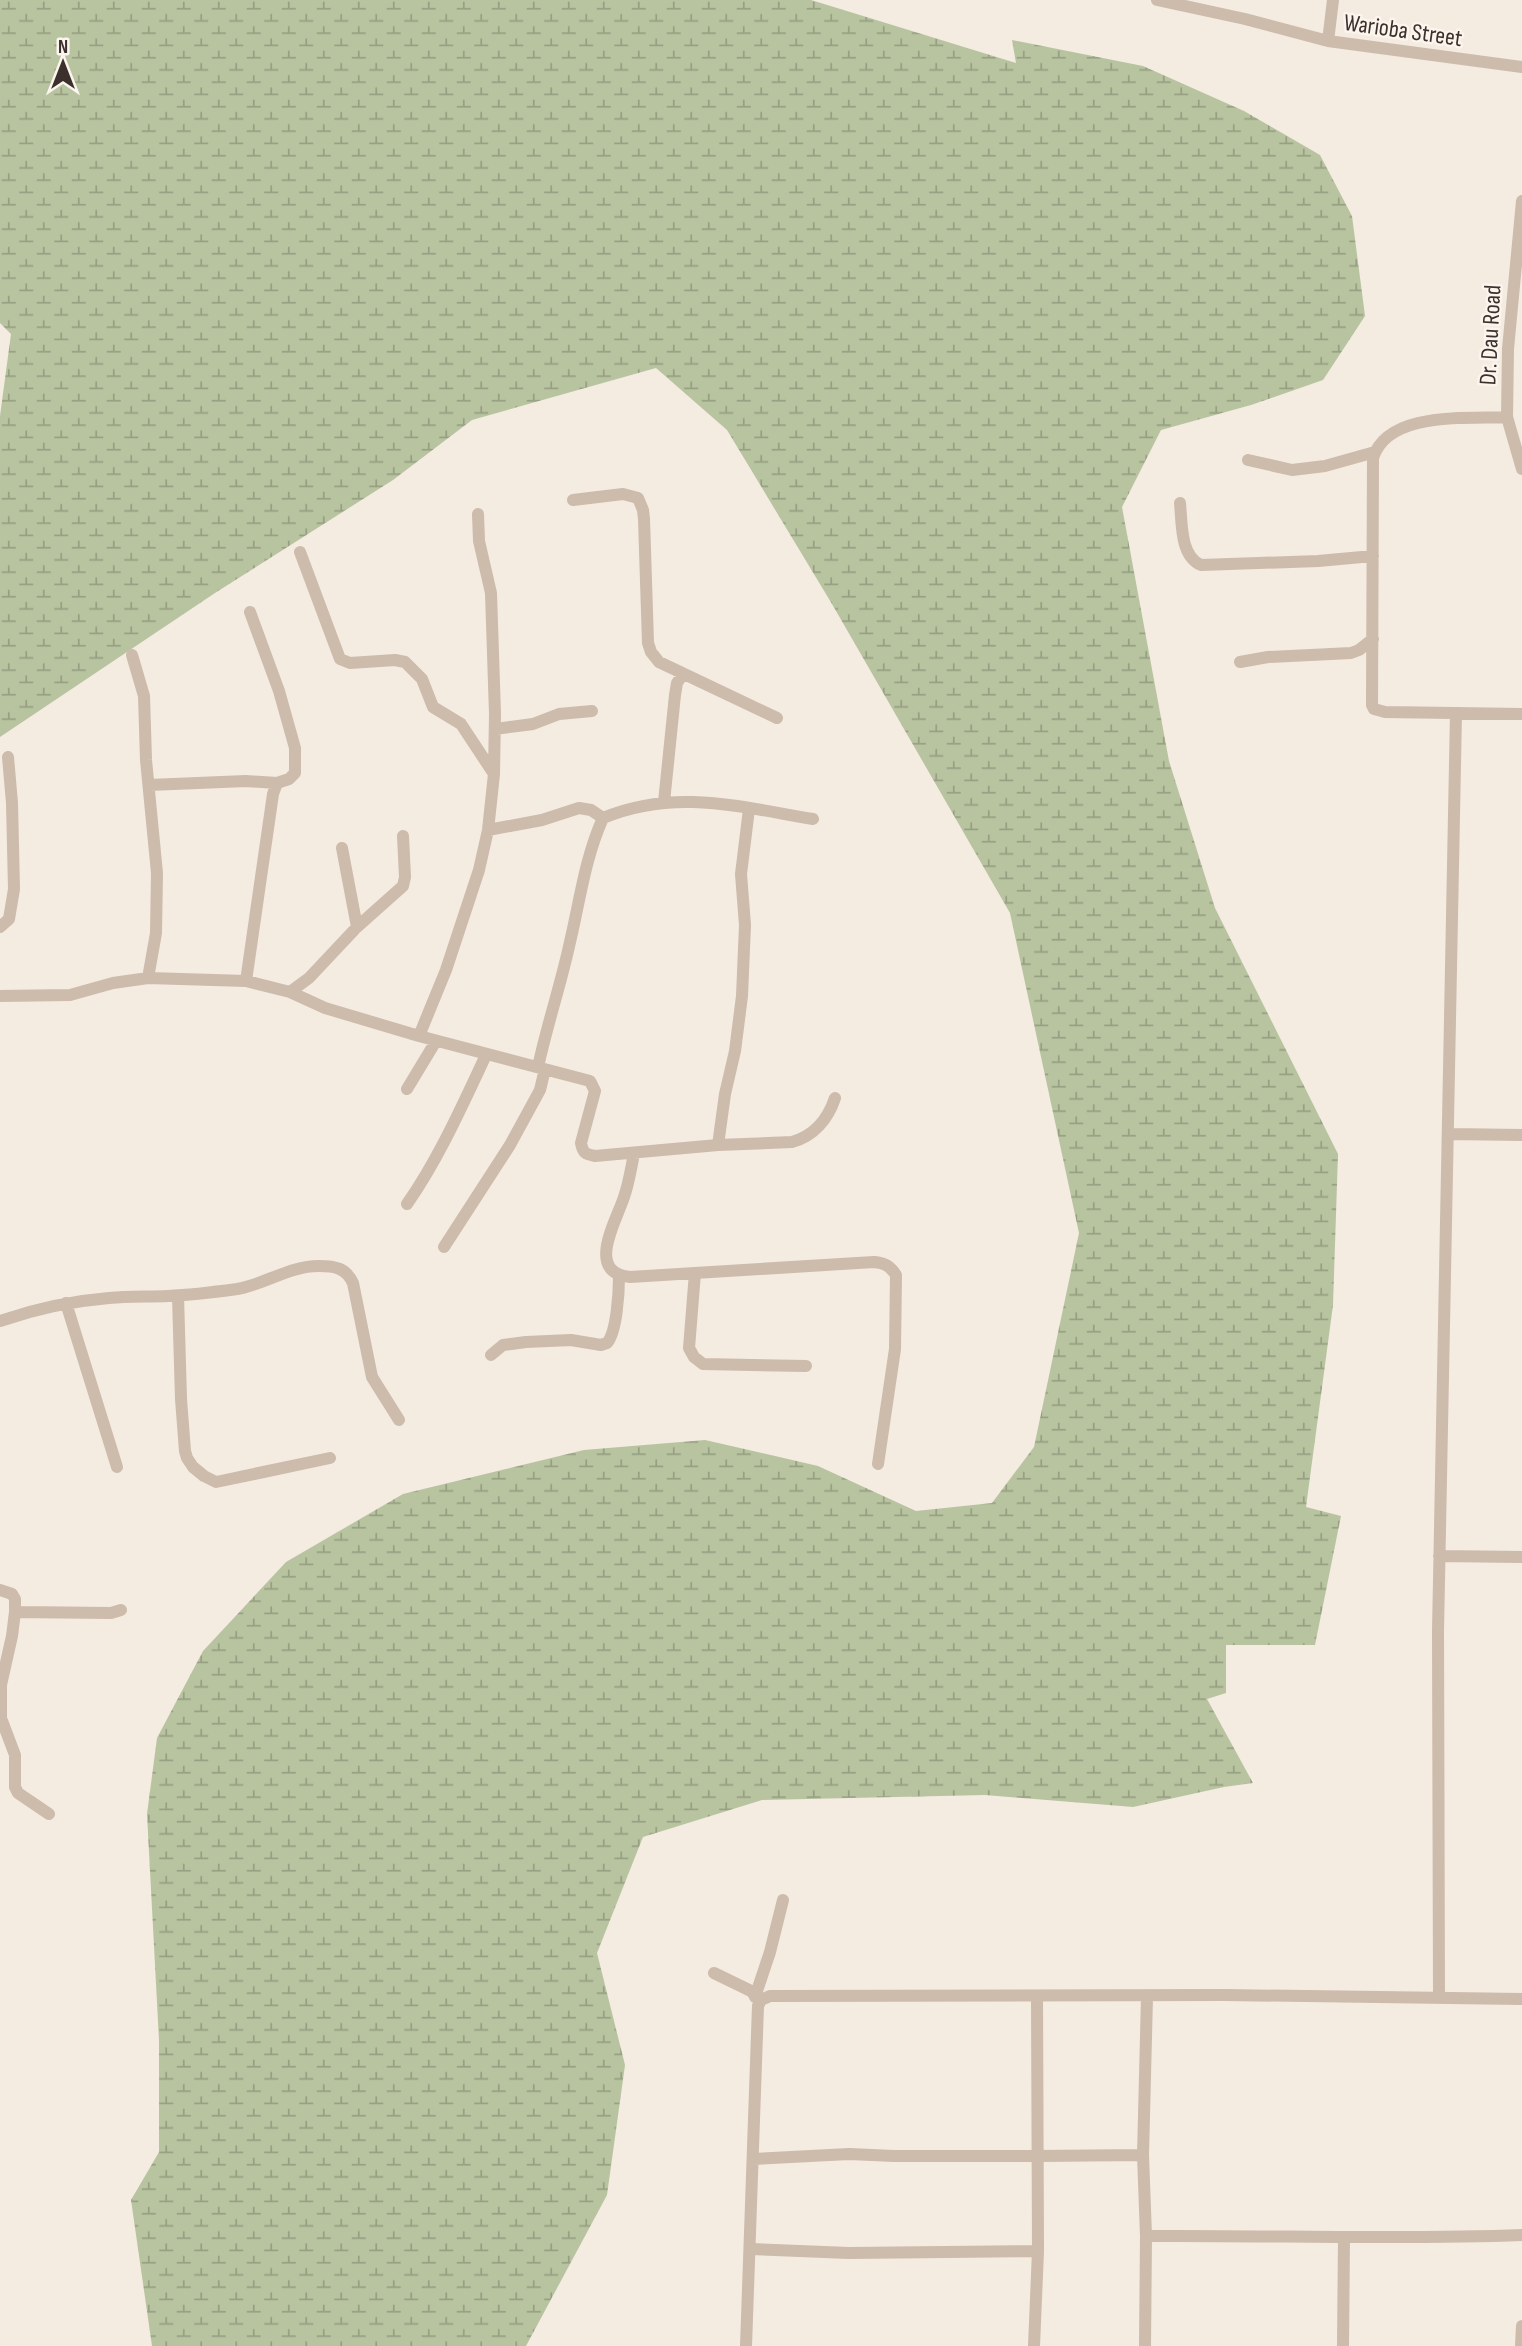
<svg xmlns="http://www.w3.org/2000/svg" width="1522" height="2346" font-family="'Sofia Sans Condensed',sans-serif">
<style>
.wetland{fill:url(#wetland-marsh)}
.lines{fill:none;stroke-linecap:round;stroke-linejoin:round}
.minor{stroke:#cdbbac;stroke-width:12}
.labels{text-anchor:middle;stroke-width:5;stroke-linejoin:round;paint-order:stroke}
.street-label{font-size:24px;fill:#3b302b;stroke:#fbf5ee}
</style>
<defs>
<pattern id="wetland-marsh" width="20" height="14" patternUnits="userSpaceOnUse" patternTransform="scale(1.75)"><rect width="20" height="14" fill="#b8c4a0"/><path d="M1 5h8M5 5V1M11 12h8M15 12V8" fill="none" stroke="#97a083"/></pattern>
</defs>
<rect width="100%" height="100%" fill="#f4ebe1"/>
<path class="wetland" d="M 0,0 L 811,0 L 1016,63 L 1012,40 L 1143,66 L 1244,111 L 1320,155 L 1352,216 L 1365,316 L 1323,380 L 1251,405 L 1161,430 L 1122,507 L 1169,761 L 1215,908 L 1338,1154 L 1333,1305 L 1306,1507 L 1341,1516 L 1315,1645 L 1226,1645 L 1226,1693 L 1207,1699 L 1253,1783 L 1224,1787 L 1133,1807 L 985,1795 L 762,1800 L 643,1837 L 597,1953 L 625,2065 L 607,2195 L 526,2346 L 152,2346 L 131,2200 L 159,2152 L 159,2040 L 147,1814 L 157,1738 L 203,1651 L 286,1562 L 403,1494 L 584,1450 L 705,1440 L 818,1466 L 916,1511 L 992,1503 L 1034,1447 L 1079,1233 L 1010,913 L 832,604 L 727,430 L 656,368 L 472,420 L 393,480 L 215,593 L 0,737 L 0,416 L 11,334 L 0,323 Z"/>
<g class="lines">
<path class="minor" d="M 1157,0 L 1245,19 L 1328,41 L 1522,67
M 1328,41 L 1333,0
M 1522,201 L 1508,349 L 1507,417 L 1522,469
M 1507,417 C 1466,419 1388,411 1373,458 L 1372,705 L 1374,709 L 1385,712 L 1522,714
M 1248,460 L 1292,470 L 1325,466 L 1375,452
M 573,500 L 623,494 L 638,498 L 643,510 L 644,519 L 648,643 L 651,652 L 659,662 L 777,718
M 1180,503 C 1182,523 1180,556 1201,565 L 1318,561 L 1373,556
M 300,552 L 340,659 L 350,663 L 395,660 L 405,662 L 422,679 L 433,707 L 461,724 L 494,774
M 132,655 L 144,696 L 146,760 L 157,873 L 156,933 L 148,978
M 1240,662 L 1268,657 L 1351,653 L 1359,650 L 1373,639
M 495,729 L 533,724 L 559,714 L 592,711
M 149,785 L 246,781 L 277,783 L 289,779 L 295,773 L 295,748 L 279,691 L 250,612
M 664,802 L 675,695 L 677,683 L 683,674
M 488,830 L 542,820 L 579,808 L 591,810 L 603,818
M 342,848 L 357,927
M 0,927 L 9,919 L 14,889 L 12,803 L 8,757
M 246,981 L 273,794 L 277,783
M 290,992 L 309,978 L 357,927 L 403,886 L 405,877 L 403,836
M 0,996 L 70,995 L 113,983 L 148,978 L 246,981 L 290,992 L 325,1008 L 419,1036 L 590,1081 L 595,1091 L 581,1143 C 583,1153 585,1154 595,1156 L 718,1145 L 792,1142 C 814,1136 828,1119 835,1098
M 419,1036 L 446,970 L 479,870 L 488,830 L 494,774 L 495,714 L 491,593 L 479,541 L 478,514
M 538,1067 C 547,1025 561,984 570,942 C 580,900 585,858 603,818 C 675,788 740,807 813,819
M 407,1089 L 436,1041
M 1449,1134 L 1522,1135
M 718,1145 L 725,1094 L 735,1051 L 742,996 L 745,925 L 741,874 L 749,809
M 634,1154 C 631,1168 629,1183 624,1197 C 616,1222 585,1272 630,1277 L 874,1262 C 885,1263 890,1266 896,1275 L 895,1349 L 878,1464
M 407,1204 C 439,1158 462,1106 486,1055
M 444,1247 L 510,1145 L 540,1090 L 545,1069
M 695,1273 L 689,1348 L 694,1357 L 703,1364 L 806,1366
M 178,1296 L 181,1399 L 185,1451 L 187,1458 L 193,1467 L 204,1476 L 216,1482 L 330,1458
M 66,1303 L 117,1467
M 0,1321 C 35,1309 72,1301 109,1298 C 129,1296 149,1297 168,1296 C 191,1295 215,1292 237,1289 C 266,1284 289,1266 319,1266 C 335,1266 346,1268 353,1283 L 372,1377 L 399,1420
M 491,1355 L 503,1345 L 526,1342 L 571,1340 L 601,1345 L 607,1343 C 617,1332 619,1291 619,1276
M 1439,1556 L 1522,1557
M 0,1590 L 12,1594 L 15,1599 L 15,1612 L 12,1636 L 1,1685 L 1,1718 L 15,1755 L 15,1787 L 18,1793 L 49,1814
M 15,1612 L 111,1613 L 121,1610
M 714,1973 L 751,1991 L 760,2002
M 755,1997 L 770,1952 L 783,1900
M 1439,1997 L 1438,1631 L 1456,713
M 754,2159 L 849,2154 L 894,2156 L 1038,2156 L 1143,2155
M 1146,2236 C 1271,2235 1397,2240 1522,2235
M 751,2249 L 849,2253 L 1038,2251
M 746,2346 L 758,2006 L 761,2000 L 770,1996 L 1224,1995 L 1522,1999
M 1034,2346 L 1038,2251 L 1037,1996
M 1145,2346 L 1146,2236 L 1143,2155 L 1147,1997
M 1343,2346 L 1344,2237
M 1521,2346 L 1522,2326"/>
</g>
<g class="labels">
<g class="street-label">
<text transform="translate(1403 30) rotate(8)" y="8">Warioba Street</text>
<text transform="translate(1490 335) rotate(-87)" y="8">Dr. Dau Road</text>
</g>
</g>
<g transform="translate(63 63)" stroke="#fbf5ee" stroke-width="5" paint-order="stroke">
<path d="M0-5L12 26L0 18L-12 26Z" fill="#3b302b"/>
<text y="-10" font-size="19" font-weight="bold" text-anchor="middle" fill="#3b302b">N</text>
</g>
</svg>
